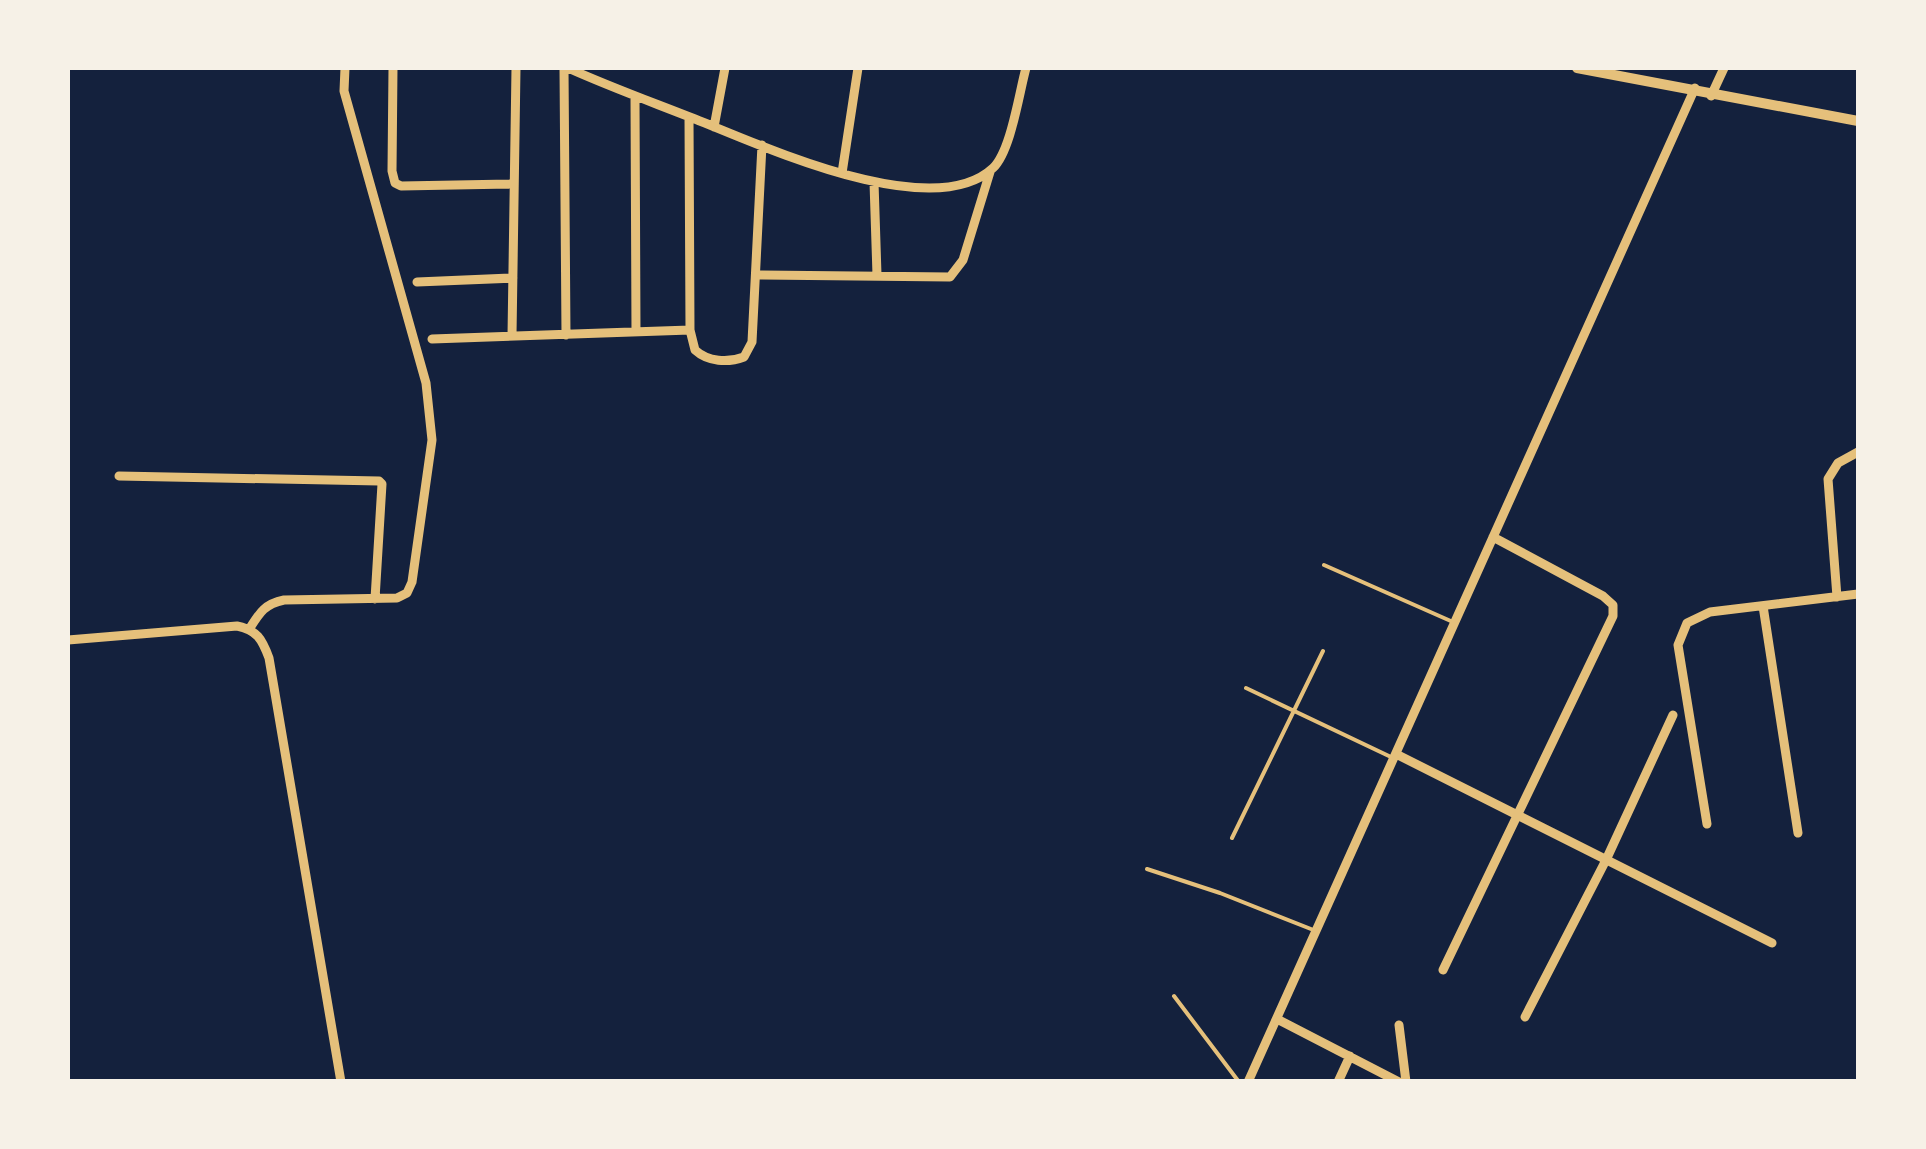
<svg xmlns="http://www.w3.org/2000/svg" width="1926" height="1149" font-family="Cabin,sans-serif">
<style>
.lines{fill:none;stroke-linecap:round;stroke-linejoin:round}
.service{stroke:#e5c07b;stroke-width:4}
.minor{stroke:#e5c07b;stroke-width:9}
.tertiary{stroke:#e5c07b;stroke-width:10}
</style>
<rect width="100%" height="100%" fill="#14213d"/>
<g class="lines">
<path class="service" d="M 1324,565 L 1453,622
M 1246,688 L 1391,757
M 1232,838 L 1323,651
M 1147,869 L 1220,893 L 1316,931
M 1174,996 L 1239,1082"/>
<path class="minor" d="M 393,68 L 392,171 L 395,183 L 401,186 L 514,184
M 564,68 L 566,335
M 568,68 C 610,87 652,102 695,119 C 761,145 932,225 993,168 C 1011,151 1019,93 1026,68
M 1711,96 L 1724,68
M 635,98 L 636,332
M 689,117 L 690,330 L 695,350 C 708,362 728,363 744,357 L 752,342 L 762,145
M 714,127 L 725,68
M 842,173 L 858,68
M 874,182 L 877,275
M 756,275 L 950,277 L 963,260 L 990,172
M 417,282 L 513,278
M 512,336 L 516,68
M 432,339 L 690,330
M 119,476 L 379,481 L 382,484 L 375,599
M 1837,597 L 1828,479 L 1838,463 L 1858,452
M 1763,606 L 1798,833
M 250,628 C 260,612 265,604 284,600 L 397,598 L 407,593 L 412,582 L 432,440 L 426,383 L 344,91 L 345,68
M 68,640 L 237,626 C 257,630 262,639 269,658 L 341,1082
M 1396,754 L 1772,943
M 1707,824 L 1678,645 L 1687,623 L 1710,612 L 1858,594
M 1443,970 L 1613,616 L 1613,605 L 1603,596 L 1493,537
M 1525,1017 L 1606,860 L 1673,715
M 1277,1019 L 1399,1082
M 1399,1025 L 1406,1082
M 1248,1082 L 1695,88
M 1338,1082 L 1350,1056"/>
<path class="tertiary" d="M 1577,68 L 1858,121"/>
</g>
<rect width="1926" height="1149" fill="none" stroke="#f6f1e7" stroke-width="140"/>
</svg>
